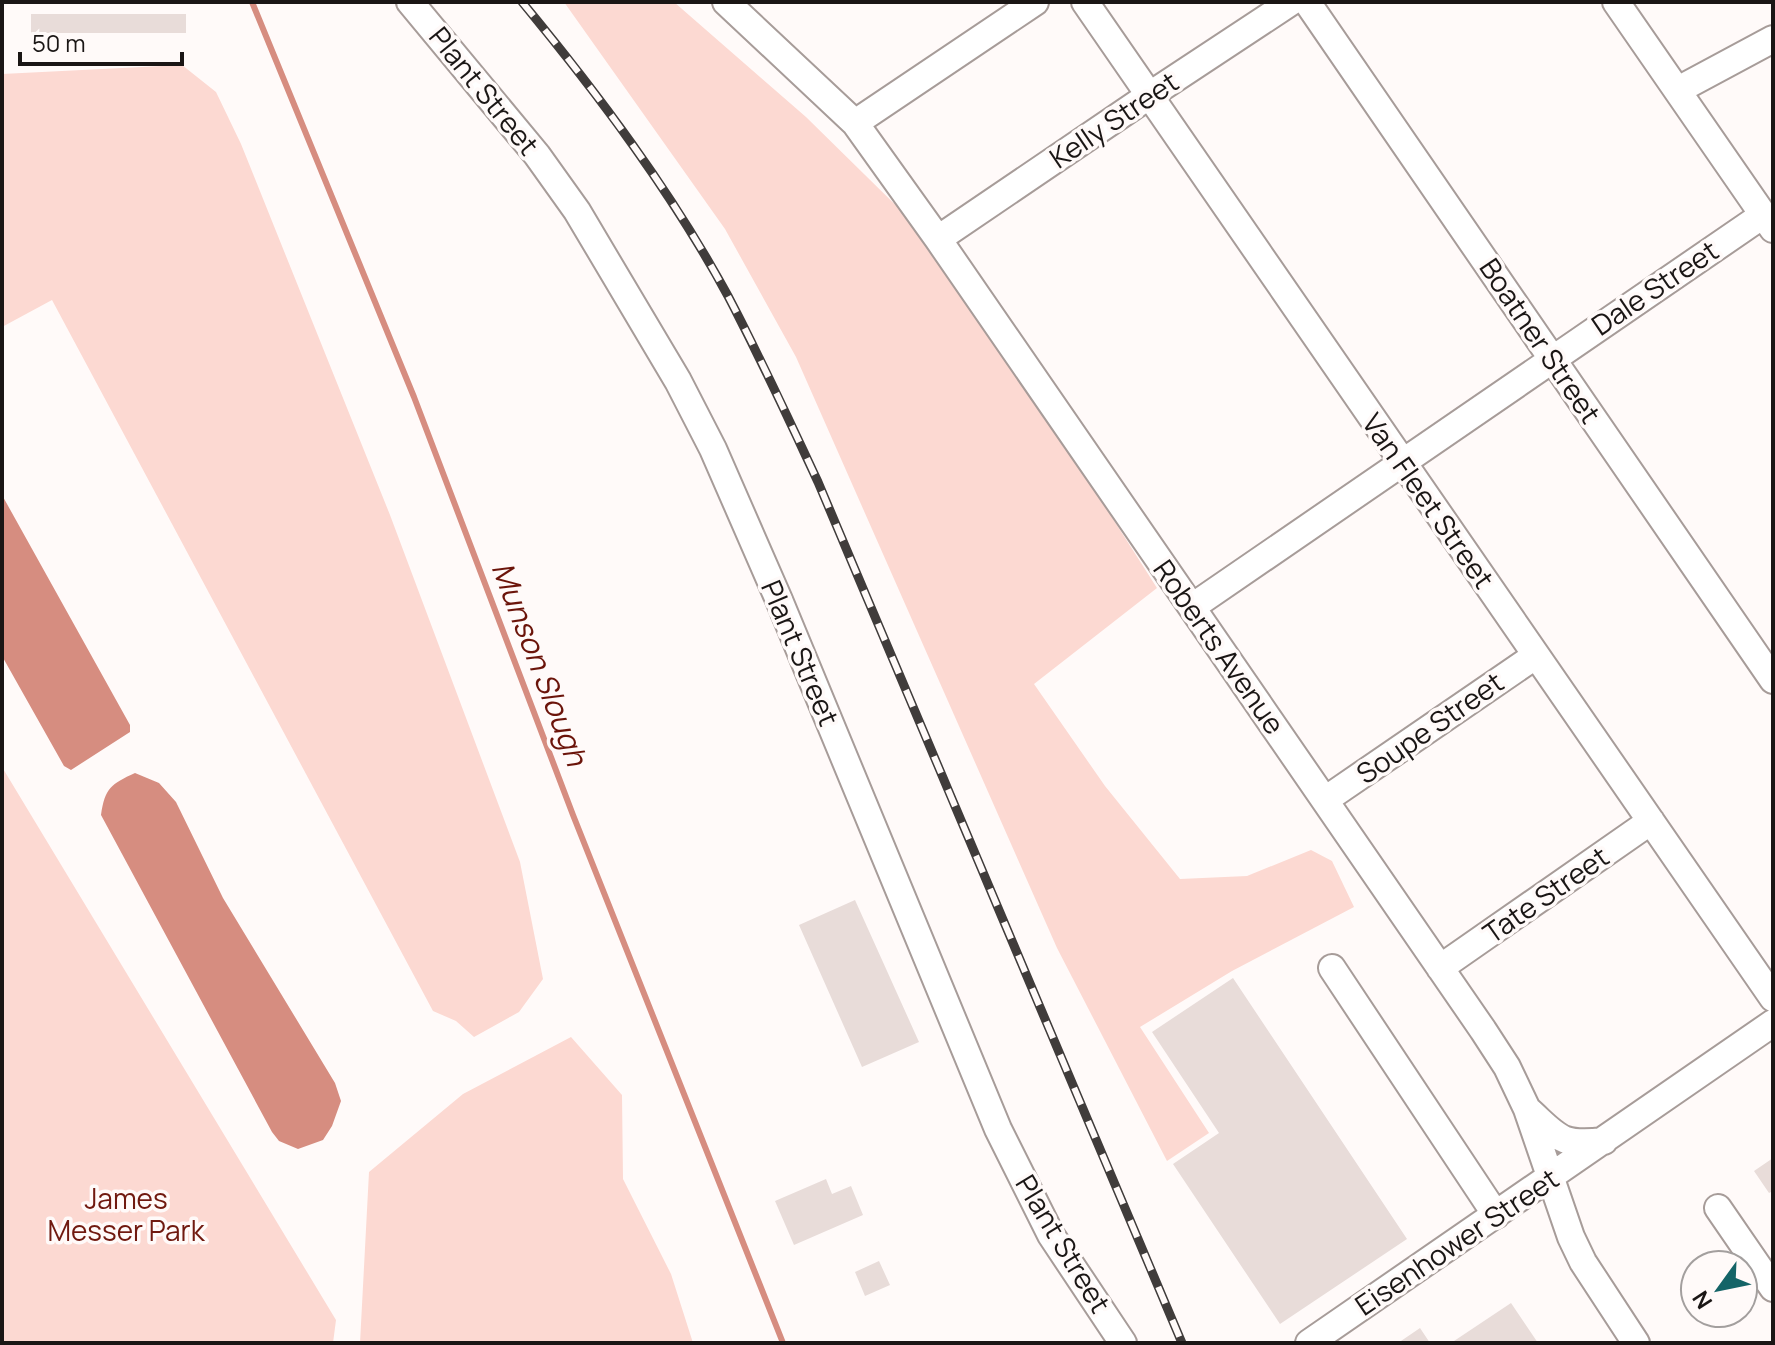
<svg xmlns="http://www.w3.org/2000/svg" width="1775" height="1345" font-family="Manrope,sans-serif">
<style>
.green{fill:#fcd9d2}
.water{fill:#d68d80}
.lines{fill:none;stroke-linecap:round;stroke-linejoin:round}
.stream{stroke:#d68d80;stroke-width:6}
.building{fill:#e8dcd9}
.minor-casing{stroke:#a79c99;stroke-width:30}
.minor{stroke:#fff;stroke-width:26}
.rail-casing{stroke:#403c3b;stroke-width:9}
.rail{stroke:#fffaf9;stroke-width:6;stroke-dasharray:18;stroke-linecap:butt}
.labels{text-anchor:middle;stroke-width:7;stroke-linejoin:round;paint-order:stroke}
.street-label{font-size:28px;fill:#1a1615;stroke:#fffaf9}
.park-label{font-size:28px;fill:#70190f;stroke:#fffaf9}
.water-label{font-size:30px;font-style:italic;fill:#6b140a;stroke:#fffaf9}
</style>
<rect width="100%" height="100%" fill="#fffaf9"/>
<path class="green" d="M 564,2 L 674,2 L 806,117 L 922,231 L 1092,486 L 1157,588 L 1034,684 L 1105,786 L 1180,879 L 1247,876 L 1311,850 L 1332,861 L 1354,907 L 1232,971 L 1140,1027 L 1209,1133 L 1167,1161 L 1057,948 L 796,357 L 725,229 Z
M 182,65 L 216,92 L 241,144 L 390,515 L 520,862 L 543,979 L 519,1012 L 474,1037 L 456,1021 L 433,1011 L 52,300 L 2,327 L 2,74 Z
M 2,767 L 336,1320 L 333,1343 L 2,1343 Z
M 571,1037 L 622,1095 L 623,1179 L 671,1274 L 693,1343 L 360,1343 L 369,1172 L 463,1094 Z"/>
<path class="water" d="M 2,495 L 130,725 L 130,732 L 71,770 L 64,766 L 2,656 Z
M 135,773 L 159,783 L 176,802 L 223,898 L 335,1083 L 341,1101 L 332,1126 L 323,1140 L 298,1149 L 279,1141 L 272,1132 L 101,815 C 105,788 111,784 135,773 Z"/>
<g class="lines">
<path class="stream" d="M 252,2 L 414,397 L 573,815 L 783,1343"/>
</g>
<path class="building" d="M 31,14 L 186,14 L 186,33 L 31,33 Z
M 855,900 L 919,1042 L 862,1067 L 799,925 Z
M 1233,978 L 1407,1239 L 1280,1324 L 1173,1164 L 1219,1133 L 1152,1032 Z
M 1773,1158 L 1773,1191 L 1769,1193 L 1754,1171 Z
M 826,1179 L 832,1194 L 851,1186 L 863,1215 L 794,1245 L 775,1201 Z
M 879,1261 L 890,1285 L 865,1296 L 855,1272 Z
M 1511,1303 L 1538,1343 L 1451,1343 Z
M 1420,1328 L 1430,1343 L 1398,1343 Z"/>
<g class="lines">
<defs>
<path id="minor" d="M 410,2 L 537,155 L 577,211 L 678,381 L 713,449 L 779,600 L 998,1129 L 1051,1235 L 1123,1343
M 726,2 L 855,123 L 938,239 L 1483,1030 L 1507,1067 L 1527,1109 L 1571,1237 L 1583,1262 L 1636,1343
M 1085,2 L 1773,998
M 1307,2 L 1773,680
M 1616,2 L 1773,229
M 1678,90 L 1773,39
M 855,123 L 1035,2
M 938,239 L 1150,95 L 1291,2
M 1192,607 L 1763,215
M 1325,800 L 1535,656
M 1332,968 L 1496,1215
M 1440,968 L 1651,821
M 1528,1110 C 1559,1138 1560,1146 1604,1141
M 1718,1208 L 1773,1288
M 1309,1343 L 1773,1023"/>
</defs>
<use href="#minor" class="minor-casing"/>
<use href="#minor" class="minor"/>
<defs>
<path id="rail" d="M 522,2 C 598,94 671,191 728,296 C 760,357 789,420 818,482 L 1182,1343"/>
</defs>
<use href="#rail" class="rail-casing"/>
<use href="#rail" class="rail"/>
</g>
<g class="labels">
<g class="street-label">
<text transform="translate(484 91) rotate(51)" y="10">Plant Street</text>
<text transform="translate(1114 120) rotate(-34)" y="10">Kelly Street</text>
<text transform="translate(1655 288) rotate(-34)" y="10">Dale Street</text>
<text transform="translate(1540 341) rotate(56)" y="10">Boatner Street</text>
<text transform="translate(1428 501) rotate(55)" y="10">Van Fleet Street</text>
<text transform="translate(1219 647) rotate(55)" y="10">Roberts Avenue</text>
<text transform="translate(800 653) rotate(67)" y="10">Plant Street</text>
<text transform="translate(1430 728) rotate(-35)" y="10">Soupe Street</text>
<text transform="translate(1546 895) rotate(-35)" y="10">Tate Street</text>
<text transform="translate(1457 1242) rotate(-34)" y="10">Eisenhower Street</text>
<text transform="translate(1063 1244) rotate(59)" y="10">Plant Street</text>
</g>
<g class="park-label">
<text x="126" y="1209">James<tspan x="126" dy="32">Messer Park</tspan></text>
</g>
<g class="water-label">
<text transform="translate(539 664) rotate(69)" y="10">Munson Slough</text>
</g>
</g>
<rect width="1775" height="1345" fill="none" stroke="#1a1615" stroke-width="8"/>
<g transform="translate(1719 1289) rotate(237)"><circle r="38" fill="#fffaf9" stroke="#a39f9e" stroke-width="2"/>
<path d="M0-6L14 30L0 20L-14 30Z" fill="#146467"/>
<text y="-12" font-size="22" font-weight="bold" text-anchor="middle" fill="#1a1615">N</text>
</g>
<path d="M20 52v12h162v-12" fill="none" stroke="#1a1615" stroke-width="4"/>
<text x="32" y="52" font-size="24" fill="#1a1615" stroke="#fffaf9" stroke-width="6" paint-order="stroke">50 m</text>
</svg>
